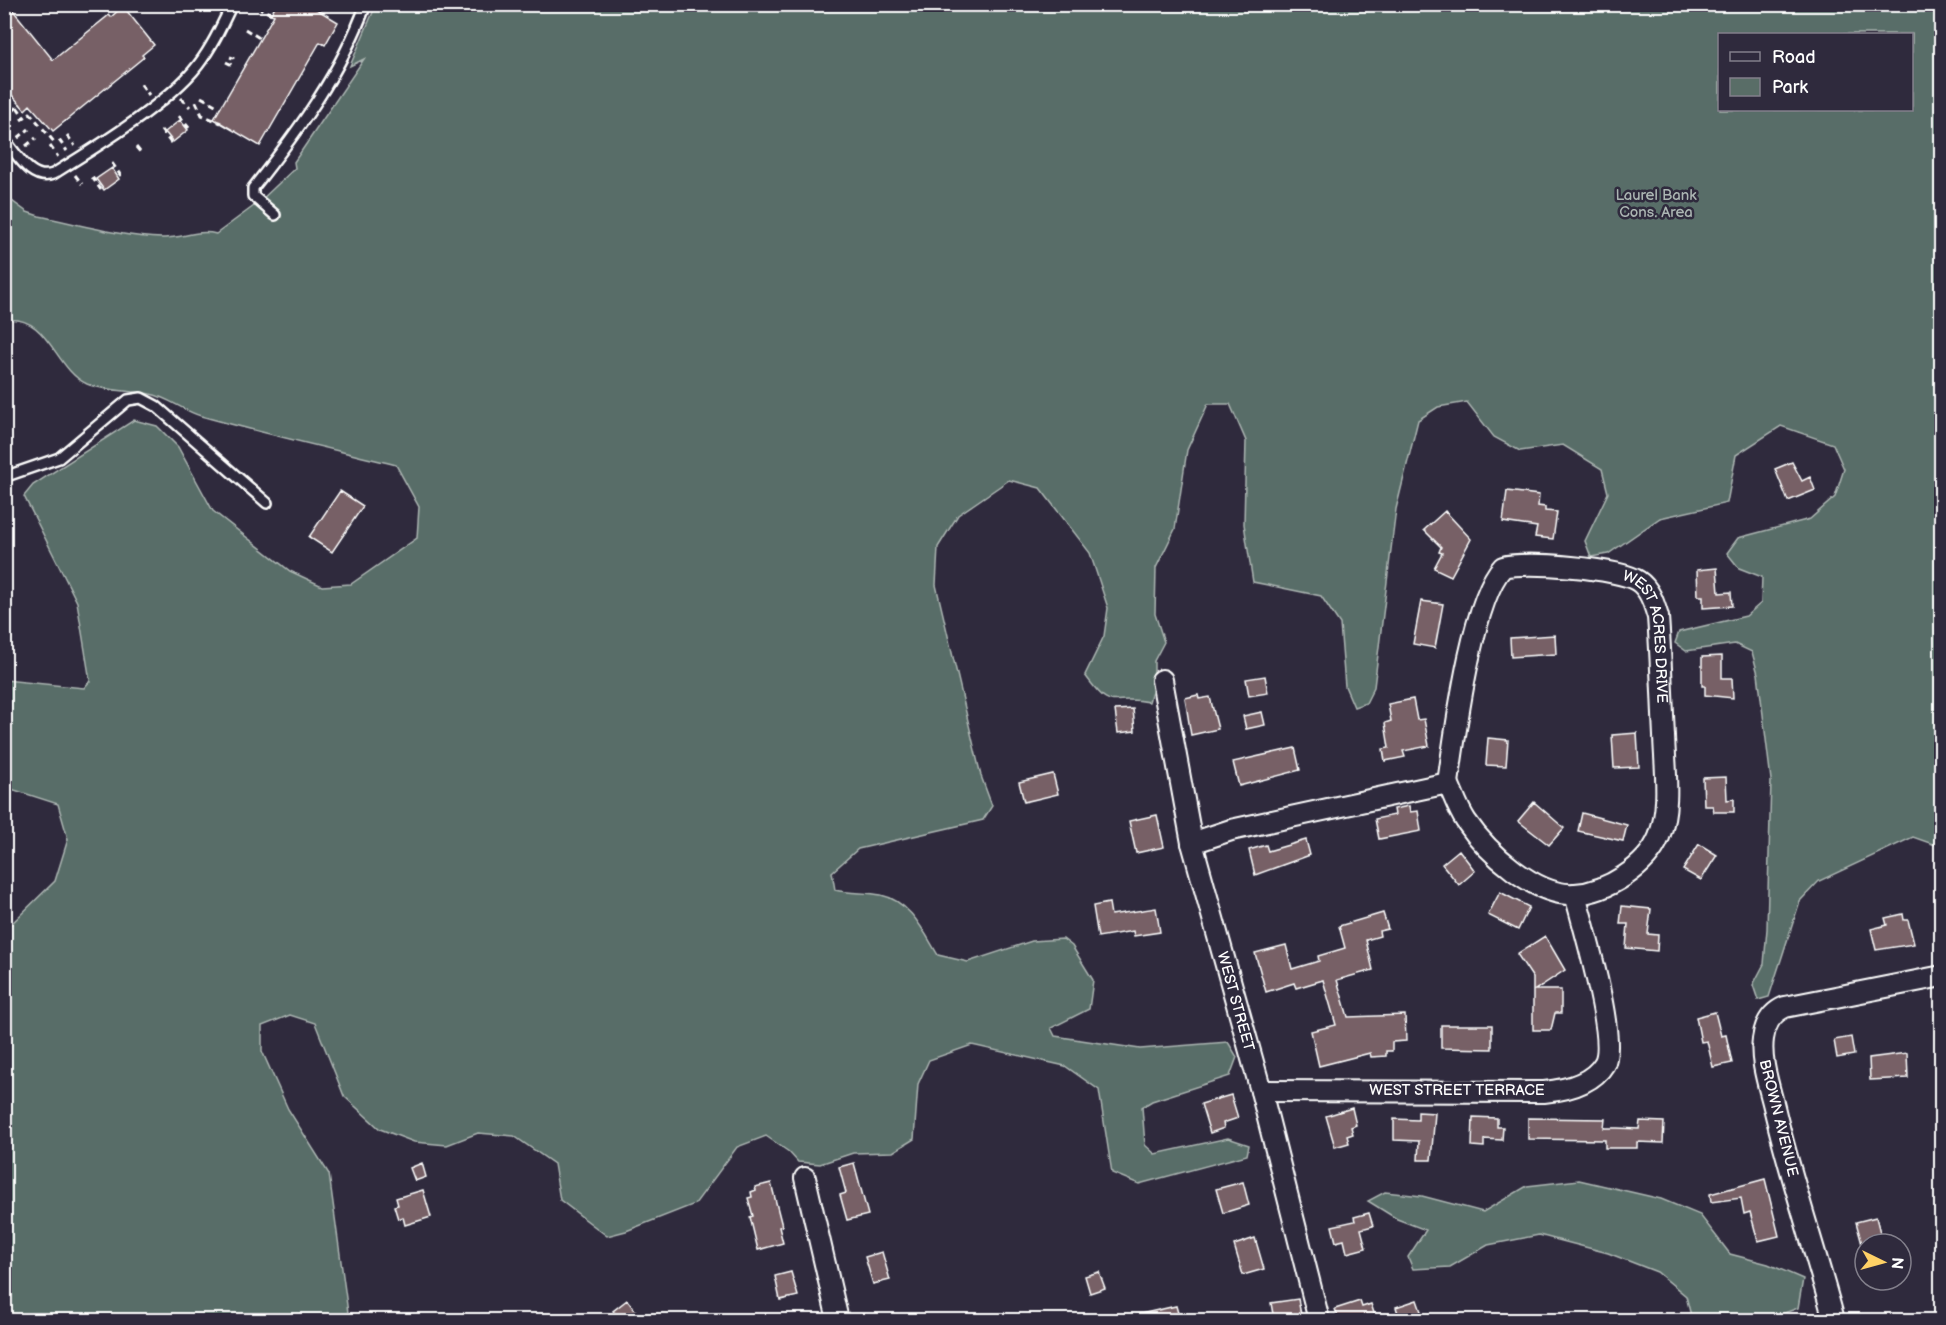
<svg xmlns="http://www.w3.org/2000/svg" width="1946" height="1325" font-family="'Balsamiq Sans',sans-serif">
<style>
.green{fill:#596d67;stroke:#acb6b3;stroke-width:1.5;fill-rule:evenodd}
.building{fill:#776166;stroke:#fff;stroke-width:1.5}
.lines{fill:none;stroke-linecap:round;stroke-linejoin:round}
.lane-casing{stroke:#fff;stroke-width:14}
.street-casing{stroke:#fff;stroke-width:24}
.path{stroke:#fff;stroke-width:3;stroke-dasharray:6 4.5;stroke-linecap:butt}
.lane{stroke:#2f2a3d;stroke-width:9}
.street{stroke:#2f2a3d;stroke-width:20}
.labels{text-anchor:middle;stroke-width:5;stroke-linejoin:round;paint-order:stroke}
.park-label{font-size:15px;fill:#acb6b3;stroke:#2f2a3d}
.street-label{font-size:15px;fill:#fff;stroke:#2f2a3d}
</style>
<rect width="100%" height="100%" fill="#2f2a3d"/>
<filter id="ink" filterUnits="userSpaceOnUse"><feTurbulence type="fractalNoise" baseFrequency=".0167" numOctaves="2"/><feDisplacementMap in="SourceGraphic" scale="12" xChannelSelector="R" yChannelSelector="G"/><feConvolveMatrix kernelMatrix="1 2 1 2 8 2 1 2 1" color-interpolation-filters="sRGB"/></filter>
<g filter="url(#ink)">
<path class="green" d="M 376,5 L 1941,5 L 1941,847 L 1913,837 L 1819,881 L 1800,901 L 1769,997 L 1758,1000 L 1753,985 L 1764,964 L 1767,929 L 1771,780 L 1758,674 L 1752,652 L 1735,644 L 1686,651 L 1675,643 L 1679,632 L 1746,616 L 1761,603 L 1762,577 L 1739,568 L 1727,553 L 1738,538 L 1810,519 L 1835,497 L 1844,469 L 1833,444 L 1781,426 L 1736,455 L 1727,503 L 1660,518 L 1608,554 L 1591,557 L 1585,541 L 1608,493 L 1602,469 L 1563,445 L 1520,451 L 1494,437 L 1467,402 L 1438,407 L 1418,420 L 1396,509 L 1374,687 L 1366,703 L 1354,707 L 1345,686 L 1340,624 L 1321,596 L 1253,582 L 1244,524 L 1246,441 L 1230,404 L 1208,404 L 1187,450 L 1175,529 L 1156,568 L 1155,614 L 1164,642 L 1154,661 L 1154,685 L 1149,702 C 1109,694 1114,715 1085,675 L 1104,636 L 1108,608 L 1090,553 L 1040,488 L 1009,480 L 958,515 L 938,547 L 936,585 L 981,776 L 992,806 L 983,820 L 858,849 L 832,872 L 835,890 C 850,894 866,892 881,895 C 910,901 924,932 938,955 L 968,962 L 1032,941 L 1063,939 L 1072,946 L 1093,980 L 1089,1009 L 1051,1028 L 1055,1036 L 1140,1049 L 1228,1042 L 1237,1057 L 1230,1076 L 1152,1101 L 1142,1107 L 1145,1145 L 1155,1154 L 1228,1138 L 1249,1145 L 1247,1155 L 1139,1184 L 1112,1173 L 1099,1090 L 1065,1066 L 972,1045 L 929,1060 L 918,1084 L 914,1139 L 893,1152 L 853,1153 L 820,1164 L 798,1162 L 789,1152 L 766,1136 L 737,1147 L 695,1204 L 626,1231 L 607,1236 L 560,1200 L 554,1164 L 514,1136 L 478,1133 L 447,1145 L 414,1142 L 380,1129 L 344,1096 L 315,1023 L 290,1015 L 262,1026 L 262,1051 L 288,1109 L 329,1174 L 349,1320 L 5,1320 L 5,930 L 55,881 L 68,839 L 58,804 L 5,787 L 5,680 L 84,688 L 90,681 L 77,602 L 24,496 L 33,485 L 134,420 L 157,426 L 178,447 L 213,511 L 290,571 L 322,586 L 351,584 L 417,538 L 419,507 L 396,465 C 331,449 265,434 201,416 C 183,411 168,397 150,394 C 130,390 107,392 87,384 C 54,369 49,314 5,320 L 5,196 L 27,212 L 39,216 C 79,224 121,237 162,238 C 181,239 198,229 216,234 L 258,203 L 295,168 L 294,162 L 364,59 L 350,66 ZM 1720,34 L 1912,34 L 1912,110 L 1720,110 Z
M 1579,1180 L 1661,1199 L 1700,1215 L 1730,1254 L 1768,1264 L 1803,1279 L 1798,1308 L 1766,1320 L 1692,1320 L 1686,1296 L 1657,1272 L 1608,1253 L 1539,1235 L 1488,1245 L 1450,1267 L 1413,1269 L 1408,1257 L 1426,1230 L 1397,1219 L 1368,1201 L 1385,1192 L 1422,1196 L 1483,1212 L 1527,1186 Z"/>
<path class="building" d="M 4,4 L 8,4 L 53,60 L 109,15 L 111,17 L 123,6 L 154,45 L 142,55 L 144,57 L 53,131 L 30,105 L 25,110 L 4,86 Z
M 276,4 L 308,4 L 338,22 L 325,45 L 320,42 L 260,146 L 214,119 L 274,15 L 271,14 Z
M 180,120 L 188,130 L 173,142 L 165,132 Z
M 112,168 L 119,179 L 104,190 L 96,179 Z
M 1792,462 L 1802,481 L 1810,477 L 1815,490 L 1788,501 L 1775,469 Z
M 340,491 L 363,506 L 332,552 L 309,537 Z
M 1507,491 L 1539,495 L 1538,506 L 1545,507 L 1545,511 L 1557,512 L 1553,539 L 1535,537 L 1537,527 L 1503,522 Z
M 1445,511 L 1471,539 L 1451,576 L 1434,568 L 1442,553 L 1439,552 L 1441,547 L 1424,530 Z
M 1717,568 L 1719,593 L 1731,592 L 1732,606 L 1703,608 L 1703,596 L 1698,596 L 1697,570 Z
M 1421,601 L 1443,604 L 1435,648 L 1413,644 Z
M 1555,635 L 1556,654 L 1511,657 L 1510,638 Z
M 1722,656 L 1722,678 L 1732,678 L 1733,698 L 1705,695 L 1705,686 L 1702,686 L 1702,657 Z
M 1265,676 L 1268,693 L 1249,696 L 1246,679 Z
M 1198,695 L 1199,699 L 1210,697 L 1218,729 L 1191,735 L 1185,698 Z
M 1413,699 L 1417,720 L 1424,719 L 1429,746 L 1403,751 L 1405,757 L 1385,761 L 1383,749 L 1389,748 L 1385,723 L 1391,721 L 1388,704 Z
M 1133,709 L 1135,731 L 1118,733 L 1115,710 Z
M 1262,712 L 1265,725 L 1246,729 L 1243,716 Z
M 1637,733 L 1639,767 L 1614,768 L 1612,735 Z
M 1488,738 L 1508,740 L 1506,766 L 1486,765 Z
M 1295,748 L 1300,770 L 1239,786 L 1233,762 Z
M 1053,774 L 1058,794 L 1024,802 L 1019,782 Z
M 1726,777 L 1727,800 L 1734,799 L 1734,812 L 1714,812 L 1713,806 L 1704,806 L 1703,778 Z
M 1534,802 L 1564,828 L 1549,845 L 1518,821 Z
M 1409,806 L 1410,812 L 1418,811 L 1421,831 L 1379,839 L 1375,819 L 1395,815 L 1394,809 Z
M 1582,813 L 1627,825 L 1623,841 L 1578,831 Z
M 1157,815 L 1164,847 L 1136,853 L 1129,821 Z
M 1306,840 L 1310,855 L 1255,875 L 1249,850 L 1266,845 L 1268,851 Z
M 1699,844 L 1717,855 L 1701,880 L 1683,870 Z
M 1459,850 L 1475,871 L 1459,885 L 1442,864 Z
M 1500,892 L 1529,907 L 1518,930 L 1488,915 Z
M 1109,903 L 1111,915 L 1156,908 L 1160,932 L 1134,936 L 1133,931 L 1098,937 L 1093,906 Z
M 1622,906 L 1651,909 L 1648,934 L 1658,935 L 1657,951 L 1626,948 L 1628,924 L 1620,924 Z
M 1383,913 L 1388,929 L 1379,931 L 1380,936 L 1366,940 L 1373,970 L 1337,980 L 1348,1017 L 1405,1015 L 1406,1041 L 1392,1042 L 1392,1051 L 1386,1051 L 1386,1056 L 1371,1057 L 1370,1053 L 1319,1066 L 1311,1031 L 1336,1025 L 1323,980 L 1296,988 L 1294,983 L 1266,992 L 1255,953 L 1286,945 L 1292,969 L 1319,961 L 1318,956 L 1345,948 L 1339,926 Z
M 1903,914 L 1904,920 L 1908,920 L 1914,944 L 1876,950 L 1871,929 L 1887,925 L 1885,918 Z
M 1545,936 L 1565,970 L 1535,990 L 1561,990 L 1561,1013 L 1555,1013 L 1551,1030 L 1533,1030 L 1533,978 L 1517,954 Z
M 1715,1012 L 1721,1036 L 1726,1035 L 1732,1063 L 1713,1067 L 1707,1041 L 1701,1042 L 1696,1017 Z
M 1441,1025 L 1492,1025 L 1492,1049 L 1441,1048 Z
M 1851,1037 L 1854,1055 L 1837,1058 L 1834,1040 Z
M 1907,1053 L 1908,1078 L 1870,1080 L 1869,1058 Z
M 1231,1095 L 1238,1118 L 1223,1123 L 1224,1128 L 1210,1133 L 1201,1104 Z
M 1352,1108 L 1356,1125 L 1351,1127 L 1353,1134 L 1347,1136 L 1349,1143 L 1335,1147 L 1326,1116 Z
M 1418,1112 L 1435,1113 L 1431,1160 L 1418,1160 L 1419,1141 L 1394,1140 L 1394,1119 L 1418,1120 Z
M 1473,1117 L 1497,1118 L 1497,1127 L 1503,1127 L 1502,1140 L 1484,1139 L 1484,1147 L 1472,1146 Z
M 1528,1118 L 1605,1119 L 1604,1128 L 1617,1128 L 1639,1129 L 1640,1121 L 1664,1122 L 1663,1143 L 1637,1142 L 1637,1148 L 1605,1148 L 1605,1140 L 1528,1139 Z
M 422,1163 L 426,1177 L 415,1181 L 410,1168 Z
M 854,1163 L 868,1215 L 847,1220 L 840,1195 L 846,1193 L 839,1167 Z
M 1765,1179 L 1779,1236 L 1758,1241 L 1750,1212 L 1744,1214 L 1741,1198 L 1711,1202 L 1710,1194 Z
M 1243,1182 L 1249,1205 L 1223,1213 L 1216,1189 Z
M 771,1183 L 782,1226 L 779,1227 L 783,1243 L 758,1250 L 750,1217 L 753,1216 L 748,1198 L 752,1197 L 751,1192 L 756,1190 L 755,1187 Z
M 423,1190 L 431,1217 L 405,1225 L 403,1217 L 398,1219 L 394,1206 L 398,1205 L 396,1198 Z
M 1369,1213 L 1373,1226 L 1361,1229 L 1366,1248 L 1347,1253 L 1344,1240 L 1336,1242 L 1332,1226 L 1355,1221 L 1354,1217 Z
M 1876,1217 L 1883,1244 L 1862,1244 L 1856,1222 Z
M 1255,1238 L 1264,1269 L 1243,1275 L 1234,1245 Z
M 882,1252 L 890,1280 L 873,1284 L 865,1257 Z
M 791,1272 L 798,1296 L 780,1300 L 775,1276 Z
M 1099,1272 L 1105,1288 L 1090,1293 L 1085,1276 Z
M 1298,1299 L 1302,1320 L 1274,1320 L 1271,1303 Z
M 627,1300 L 638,1314 L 630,1320 L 620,1320 L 613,1311 Z
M 1417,1300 L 1424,1320 L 1400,1320 L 1396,1307 Z
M 1360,1301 L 1362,1307 L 1371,1304 L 1375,1316 L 1360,1320 L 1339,1320 L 1335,1309 Z
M 1176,1306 L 1180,1320 L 1136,1320 L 1136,1315 Z"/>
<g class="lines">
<defs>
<path id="lane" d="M 4,139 C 17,154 31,182 53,174 C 95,148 169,103 198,65 C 212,47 222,25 232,4
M 275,215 L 253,196 L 253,188 C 298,131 341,73 366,4
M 4,477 L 59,458 L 128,400 L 141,398 L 156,406 L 267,503"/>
<g id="street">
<path id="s1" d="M 1162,680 L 1192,843 L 1261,1091 L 1319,1320"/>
<path id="s2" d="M 1448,783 C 1455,735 1472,599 1503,567 C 1524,561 1620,568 1638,581 C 1650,589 1654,604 1658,617 C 1661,657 1662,697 1664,736 C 1665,769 1671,806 1659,837 C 1647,867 1607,892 1575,894"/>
<path d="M 1192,843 L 1231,830 L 1448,783 C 1454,796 1458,809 1466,821 C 1487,852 1536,897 1575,894 C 1583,925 1618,1041 1604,1064 C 1592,1084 1565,1090 1544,1092 L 1261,1091"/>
<path d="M 805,1178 L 838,1320"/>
<path d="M 1834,1320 C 1815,1249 1791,1179 1774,1107 C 1769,1086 1760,1061 1763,1039 C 1765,1024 1771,1013 1785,1007 L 1942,976"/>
</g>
</defs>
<use href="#lane" class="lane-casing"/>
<use href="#street" class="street-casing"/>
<path class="path" d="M 257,7 L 271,14
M 245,29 L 261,39
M 226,62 L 230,64 L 233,58 L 230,57
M 141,84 L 149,95
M 201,97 L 221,108
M 181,98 L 190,107
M 196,102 L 202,115 L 221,123
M 17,107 L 24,117
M 179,116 L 189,128
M 4,118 L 21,104
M 21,120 L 30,113 L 55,143
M 161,130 L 171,143
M 67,135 L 75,146
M 18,138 L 29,129
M 59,140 L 67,151
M 26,146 L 36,138
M 50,146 L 58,157
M 136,147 L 141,153
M 112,163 L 121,176
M 75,175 L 82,184
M 92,177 L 101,190"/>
<use href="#lane" class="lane"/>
<use href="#street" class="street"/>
</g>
</g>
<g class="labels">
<g class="park-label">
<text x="1656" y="200">Laurel Bank<tspan x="1656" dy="17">Cons. Area</tspan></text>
</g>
<g class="street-label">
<text dy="5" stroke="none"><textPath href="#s2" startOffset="418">WEST ACRES DRIVE</textPath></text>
<text dy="5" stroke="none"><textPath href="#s1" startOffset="330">WEST STREET</textPath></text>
<text x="1457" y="1095">WEST STREET TERRACE</text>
<text transform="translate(1779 1118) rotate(76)" y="5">BROWN AVENUE</text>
</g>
</g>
<rect width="1946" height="1325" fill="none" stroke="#2f2a3d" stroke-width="24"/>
<rect x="12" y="12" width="1922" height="1301" fill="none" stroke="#fff" stroke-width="2" filter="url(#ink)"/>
<rect x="1718" y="33" width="195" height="78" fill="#2f2a3d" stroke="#827f8b" stroke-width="1.5"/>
<rect x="1730" y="52" width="30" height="9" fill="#2f2a3d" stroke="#827f8b" stroke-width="1.5"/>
<text x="1772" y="63" font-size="18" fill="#ffffff">Road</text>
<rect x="1730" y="78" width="30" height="18" fill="#596d67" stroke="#827f8b" stroke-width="1.5"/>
<text x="1772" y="93" font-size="18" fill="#ffffff">Park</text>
<g transform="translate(1883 1262) rotate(95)"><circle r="28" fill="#2f2a3d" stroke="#827f8b" stroke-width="1.5"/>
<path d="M0-4.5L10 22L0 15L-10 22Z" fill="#ffd166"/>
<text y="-9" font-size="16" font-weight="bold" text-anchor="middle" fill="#ffffff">N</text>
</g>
</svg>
